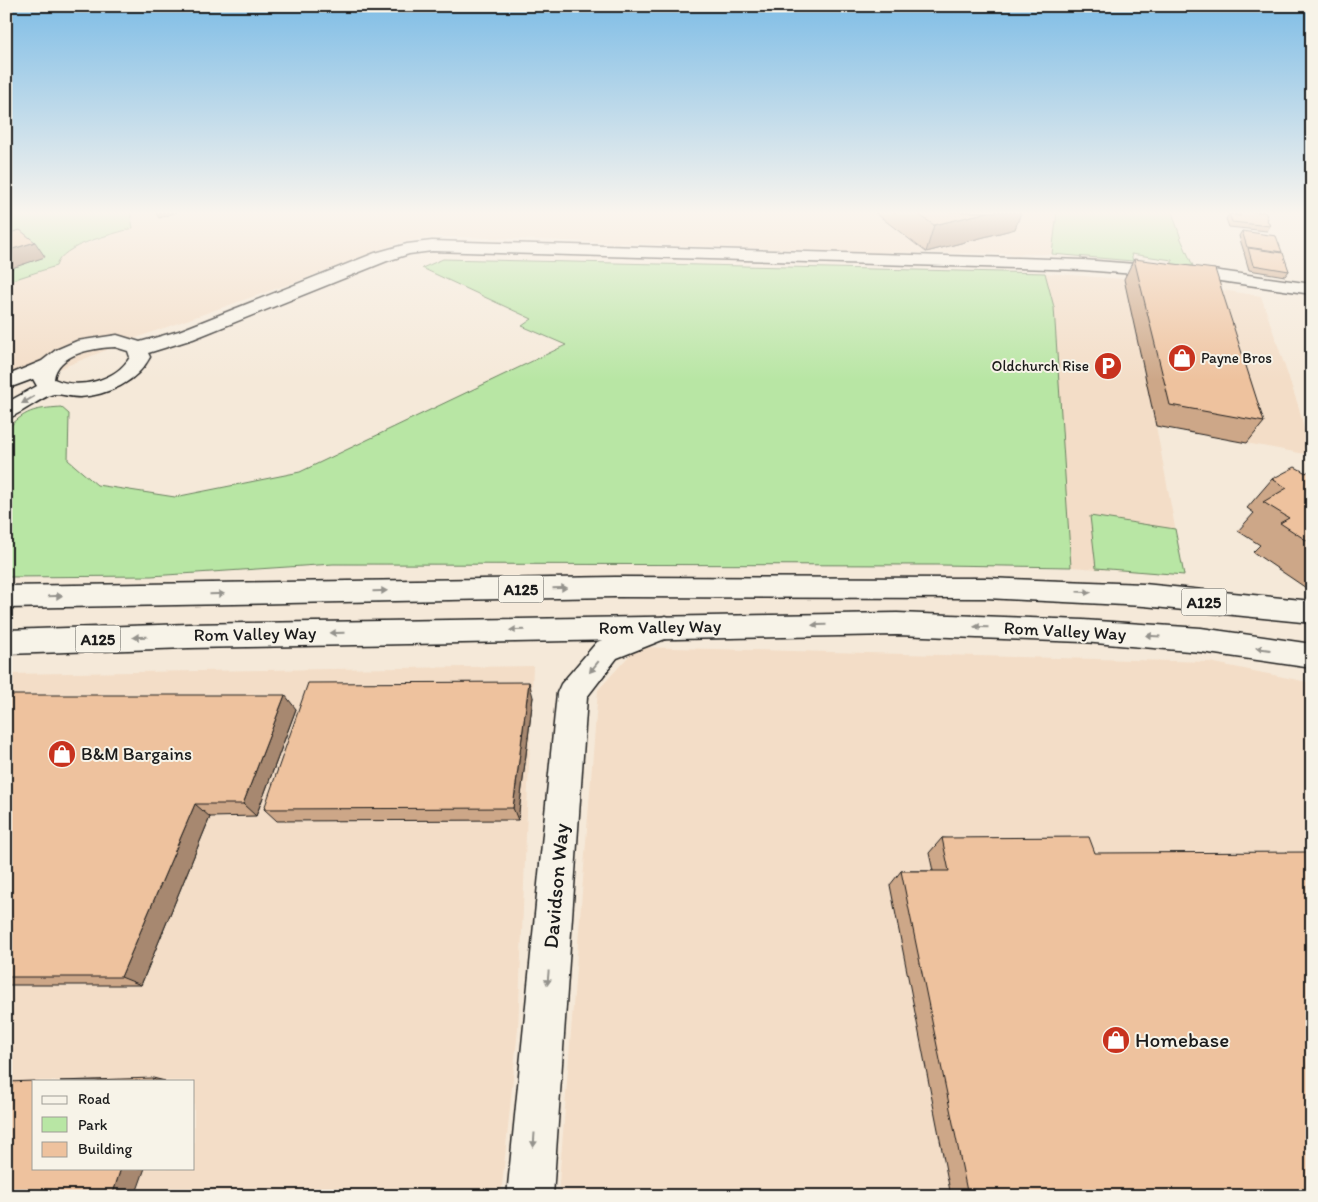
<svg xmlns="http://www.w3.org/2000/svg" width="1318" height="1202" font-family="Itim,sans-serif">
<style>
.built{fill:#f3ddc7;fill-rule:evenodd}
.green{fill:#b8e6a4;stroke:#6a8160}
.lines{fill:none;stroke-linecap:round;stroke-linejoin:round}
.minor-casing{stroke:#1c1c1c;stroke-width:3}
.major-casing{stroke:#1c1c1c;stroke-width:3}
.minor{fill:#f7f3e8;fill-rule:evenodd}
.major{fill:#f7f3e8;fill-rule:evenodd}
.wall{fill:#cda788;stroke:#1c1c1c}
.shaded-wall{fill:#a7886f;stroke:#1c1c1c}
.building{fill:#eec29e;stroke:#1c1c1c}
.oneway{fill:#94928c}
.labels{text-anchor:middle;stroke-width:4;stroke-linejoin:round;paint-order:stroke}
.far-poi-label{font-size:15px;fill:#1c1c1c;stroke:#f7f3e8;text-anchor:start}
.shield{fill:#f7f3e8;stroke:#5e5c59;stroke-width:1}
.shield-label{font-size:16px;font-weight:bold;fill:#1c1c1c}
.street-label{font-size:18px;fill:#1c1c1c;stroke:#f7f3e8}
.poi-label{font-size:18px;fill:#1c1c1c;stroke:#f7f3e8;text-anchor:start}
.near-street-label{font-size:21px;fill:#1c1c1c;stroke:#f7f3e8}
.near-poi-label{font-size:21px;fill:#1c1c1c;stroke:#f7f3e8;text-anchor:start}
</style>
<rect width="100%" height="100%" fill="#f5e9d9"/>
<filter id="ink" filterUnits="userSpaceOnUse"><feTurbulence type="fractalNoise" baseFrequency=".02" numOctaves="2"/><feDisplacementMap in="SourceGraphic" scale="10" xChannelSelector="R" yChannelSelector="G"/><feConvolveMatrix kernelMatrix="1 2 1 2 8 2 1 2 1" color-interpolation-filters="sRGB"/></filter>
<g filter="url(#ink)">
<path class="built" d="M 130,212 L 1057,212 L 1052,254 L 852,252 L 462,237 L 436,237 L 398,243 L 298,281 L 144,335 L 6,390 L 6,282 L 56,266 L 58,259 L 70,249 L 133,228 Z
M 1045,273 L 1175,283 L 1261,296 L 1299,408 L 1310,455 L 1156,426 L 1184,575 L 1071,567 L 1054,307 Z
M 637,647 L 1210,662 L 1312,683 L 1312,1196 L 558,1196 L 598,690 Z
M 533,666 L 518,1029 L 501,1196 L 6,1196 L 6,674 ZM 34,1081 L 194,1081 L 194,1168 L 34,1168 Z"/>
<path class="green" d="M 6,212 L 130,212 L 133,228 C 112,235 62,244 56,266 L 6,282 L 6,270 L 44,257 L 6,235 Z
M 1057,212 L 1172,212 L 1181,239 L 1193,266 L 1172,264 L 1172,260 L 1131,254 L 1133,261 L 1052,254 Z
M 443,259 L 1045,273 L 1054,307 L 1071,567 L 940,565 L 333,564 L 151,576 L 6,577 L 6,430 C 26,410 33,409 61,407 L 69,414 L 68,460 L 97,485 L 175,497 L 300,472 L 566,345 L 522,326 L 532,319 L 422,268 Z
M 1090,516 L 1175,529 L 1184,575 L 1096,568 Z"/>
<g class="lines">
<defs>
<path id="minor" d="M 432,241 L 1083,260 L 1213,270 L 1312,284 L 1312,294 L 1213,280 L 1083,270 L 432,251 L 409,254 L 387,261 L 193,339 L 148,353 L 150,357 C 137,382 108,395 80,397 C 71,397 62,394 54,394 C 44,395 20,415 6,419 L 6,403 L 37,386 L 33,379 L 6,389 L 6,376 L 42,361 L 56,350 L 77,341 L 117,335 L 140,342 L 179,331 L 375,253 L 407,244 ZM 115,347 L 128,351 L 130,357 C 116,381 78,390 54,379 C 57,353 94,348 115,347 Z
M 665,616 L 675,619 L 679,627 L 675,635 L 617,658 L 587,697 L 553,1196 L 507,1196 L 557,693 L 561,684 L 597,642 Z"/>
<path id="major" d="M 615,577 L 986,578 L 1144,584 L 1312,601 L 1312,623 L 1144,606 L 986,598 L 615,597 L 6,608 L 6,586 Z
M 897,613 L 1083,620 L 1201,628 L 1312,644 L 1312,668 L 1201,652 L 1083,642 L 897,635 L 189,648 L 6,654 L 6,630 L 189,624 Z"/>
</defs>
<use href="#minor" class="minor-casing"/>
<use href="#major" class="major-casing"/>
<use href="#minor" class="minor"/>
<use href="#major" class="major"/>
</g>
<path class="wall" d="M 874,212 L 1021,212 L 1015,229 L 926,252 Z
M 1234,212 L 1265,212 L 1268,219 L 1267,220 L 1270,226 L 1267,231 L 1229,227 L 1226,219 L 1229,214 L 1236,215 Z
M 1242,231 L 1282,252 L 1281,253 L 1289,271 L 1285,276 L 1249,270 L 1244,253 L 1245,253 L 1244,252 L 1239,236 Z
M 1134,259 L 1264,422 L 1247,443 L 1156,426 L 1124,279 Z
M 1312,469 L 1312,592 L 1253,552 L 1260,545 L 1238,531 L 1254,513 L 1247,508 L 1272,479 L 1306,473 Z
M 6,695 L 296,709 L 256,816 L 210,817 L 141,985 L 6,985 Z
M 533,697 L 518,820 L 277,821 L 264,809 Z
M 942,838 L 1095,853 L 1312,1196 L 951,1196 L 890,885 L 901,871 L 933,871 L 929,853 Z"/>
<path class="shaded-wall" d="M 155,212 L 177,212 L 159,218 Z
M 988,212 L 1021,212 L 1015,229 L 926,252 L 934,225 Z
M 35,242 L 45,257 L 6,270 L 6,251 Z
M 529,682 L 533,697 L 518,820 L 513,808 Z
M 285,695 L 296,709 L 256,816 L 243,804 Z
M 195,804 L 210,817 L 141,985 L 121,977 Z
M 153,1078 L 165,1081 L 152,1081 Z
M 121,1168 L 145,1168 L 135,1196 L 112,1196 Z"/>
<path class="building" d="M 915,212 L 988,212 L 934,225 Z
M 1239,212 L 1265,212 L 1268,219 L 1266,218 L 1270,226 L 1232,222 L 1229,214 L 1241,216 Z
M 20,230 L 35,242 L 6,251 L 6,234 Z
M 1242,231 L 1276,236 L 1282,252 L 1247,247 Z
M 1248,248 L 1283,253 L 1289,271 L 1253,265 Z
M 1134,259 L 1215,269 L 1264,422 L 1170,405 Z
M 1295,467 L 1306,473 L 1312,469 L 1312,544 L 1280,523 L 1289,518 L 1263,502 L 1287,488 L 1272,479 Z
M 529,682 L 513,808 L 264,809 L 308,683 Z
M 6,695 L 285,695 L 243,804 L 195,804 L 121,977 L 6,977 Z
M 1089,837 L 1095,853 L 1312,852 L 1312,1196 L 968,1196 L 901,871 L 949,871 L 942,838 Z
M 153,1078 L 152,1081 L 60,1081 Z
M 34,1081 L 34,1168 L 121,1168 L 112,1196 L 6,1196 L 6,1082 Z"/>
<defs><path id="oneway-solid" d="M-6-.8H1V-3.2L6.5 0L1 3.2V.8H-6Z" transform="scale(1.25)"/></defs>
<g class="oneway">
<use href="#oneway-solid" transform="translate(28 400) rotate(150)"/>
<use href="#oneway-solid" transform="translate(560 588) rotate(-1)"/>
<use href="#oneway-solid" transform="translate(380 591) rotate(-1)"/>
<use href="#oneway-solid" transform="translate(1084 592) rotate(3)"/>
<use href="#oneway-solid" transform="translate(217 594) rotate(-1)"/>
<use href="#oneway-solid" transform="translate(55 596) rotate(-1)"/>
<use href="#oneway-solid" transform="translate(819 625) rotate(179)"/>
<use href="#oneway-solid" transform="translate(981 627) rotate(-178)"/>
<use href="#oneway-solid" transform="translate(517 630) rotate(179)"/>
<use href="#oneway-solid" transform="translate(337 633) rotate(179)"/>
<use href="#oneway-solid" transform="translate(1153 636) rotate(-176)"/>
<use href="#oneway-solid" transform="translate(140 637) rotate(178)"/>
<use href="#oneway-solid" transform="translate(1263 649) rotate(-172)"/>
<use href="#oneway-solid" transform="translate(594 667) rotate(129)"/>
<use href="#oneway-solid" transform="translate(548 978) rotate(95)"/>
<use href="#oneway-solid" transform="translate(534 1140) rotate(94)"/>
</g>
</g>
<linearGradient id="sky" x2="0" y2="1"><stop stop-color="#7fbde6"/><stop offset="0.56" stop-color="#faf5ee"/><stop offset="1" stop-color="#faf5ee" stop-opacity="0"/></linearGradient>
<rect width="1318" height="380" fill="url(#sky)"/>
<defs>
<symbol id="shop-disc" viewBox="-11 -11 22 22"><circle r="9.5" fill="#c8321e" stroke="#f7f3e8"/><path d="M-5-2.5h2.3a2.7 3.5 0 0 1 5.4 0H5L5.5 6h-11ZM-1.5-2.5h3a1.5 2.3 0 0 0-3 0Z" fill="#fff"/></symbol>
<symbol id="parking-disc" viewBox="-11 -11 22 22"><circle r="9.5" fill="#c8321e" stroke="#f7f3e8"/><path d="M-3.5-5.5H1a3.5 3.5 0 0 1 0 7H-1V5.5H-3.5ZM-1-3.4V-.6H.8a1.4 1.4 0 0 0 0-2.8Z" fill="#fff"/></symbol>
</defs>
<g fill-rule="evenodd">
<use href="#shop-disc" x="1166" y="342" width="32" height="32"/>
<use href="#parking-disc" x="1092" y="350" width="32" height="32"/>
<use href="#shop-disc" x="46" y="738" width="32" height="32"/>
<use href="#shop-disc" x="1100" y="1024" width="32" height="32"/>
</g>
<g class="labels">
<g class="far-poi-label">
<text x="1201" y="363">Payne Bros</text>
<text x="1089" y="371" text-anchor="end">Oldchurch Rise</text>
</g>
<g class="shield">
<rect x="498.5" y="575.5" width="45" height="27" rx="4"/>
<rect x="1181.5" y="588.5" width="45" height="27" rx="4"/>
<rect x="75.5" y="625.5" width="45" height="27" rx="4"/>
</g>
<g class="shield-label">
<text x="521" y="595">A125</text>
<text x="1204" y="608">A125</text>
<text x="98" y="645">A125</text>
</g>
<g class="street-label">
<text transform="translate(660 627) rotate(-1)" y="6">Rom Valley Way</text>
<text transform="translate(1065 631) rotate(3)" y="6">Rom Valley Way</text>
<text transform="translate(255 634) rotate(-1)" y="6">Rom Valley Way</text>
</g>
<g class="poi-label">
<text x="81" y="760">B&amp;M Bargains</text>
</g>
<g class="near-street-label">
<text transform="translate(556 886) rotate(-85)" y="7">Davidson Way</text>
</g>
<g class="near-poi-label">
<text x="1135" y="1047">Homebase</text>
</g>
</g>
<rect width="1318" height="1202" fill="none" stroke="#f7f3e8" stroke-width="25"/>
<rect x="12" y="12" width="1293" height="1177" fill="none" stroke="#1c1c1c" stroke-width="2" filter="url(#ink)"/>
<rect x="32" y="1080" width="162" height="90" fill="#f7f3e8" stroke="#9f9d96"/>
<rect x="42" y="1096" width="25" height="8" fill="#f7f3e8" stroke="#9f9d96"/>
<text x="78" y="1104" font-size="15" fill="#1c1c1c">Road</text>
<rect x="42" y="1117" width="25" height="15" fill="#b8e6a4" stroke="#9f9d96"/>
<text x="78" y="1130" font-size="15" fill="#1c1c1c">Park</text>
<rect x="42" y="1142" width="25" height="15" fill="#eec29e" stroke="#9f9d96"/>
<text x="78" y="1154" font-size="15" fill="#1c1c1c">Building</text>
</svg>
